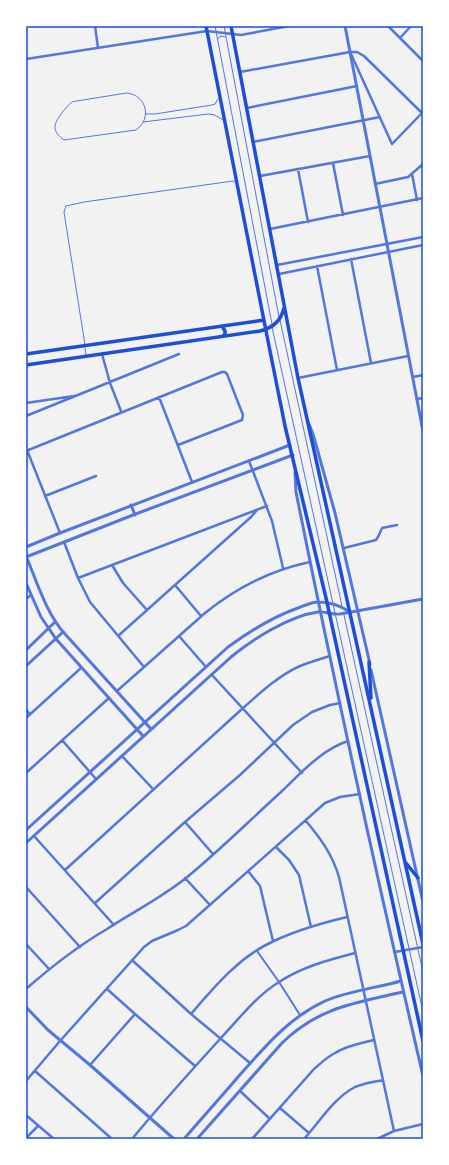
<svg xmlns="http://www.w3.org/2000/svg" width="449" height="1165" font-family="'Work Sans',sans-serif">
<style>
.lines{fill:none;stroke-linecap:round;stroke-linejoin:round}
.service{stroke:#5277de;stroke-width:1}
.pedestrian{stroke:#5277de;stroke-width:2}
.minor{stroke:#5277de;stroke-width:2.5}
.tertiary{stroke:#5277de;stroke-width:3}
.primary{stroke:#1d4ed8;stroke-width:3.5}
.neatline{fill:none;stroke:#1d4ed8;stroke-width:1.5}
</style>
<rect width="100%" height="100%" fill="#f2f2f2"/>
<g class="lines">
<path class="service" d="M 215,26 L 272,324
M 224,26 L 279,317
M 218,39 L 220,36 L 225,37
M 127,93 C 147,95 152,119 136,130 L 64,140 C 52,131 53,125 61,114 C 65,109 68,105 72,102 Z
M 146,114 L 155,114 L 212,105 L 215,104 L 218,99
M 143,122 L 208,114 L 215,115 L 223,120
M 280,320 L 342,606
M 272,327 L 423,1012
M 85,345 L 64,212 L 66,206 L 84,202 L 233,181 L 235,182
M 85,348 L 86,355
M 344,615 L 423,972"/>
<path class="pedestrian" d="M 257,951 L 279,982 L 300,1015"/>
<path class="minor" d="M 95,26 L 98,48
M 388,26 L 423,61
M 400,38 L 411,26
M 351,54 L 392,144 L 422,113
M 26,59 L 207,31 L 241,35 L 289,26
M 240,72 L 350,52 L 357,52 L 364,56 L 423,114
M 247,108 L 357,86
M 253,142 L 380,117
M 333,163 L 343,215
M 298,169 L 308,222
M 412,174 L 417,200
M 260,176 L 370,156
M 375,184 L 408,177 L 423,164
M 270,229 L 423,198
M 351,259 L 371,363
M 277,265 L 423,237
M 317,266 L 337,370
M 279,274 L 423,245
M 102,354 L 110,383 L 121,411
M 413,377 L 423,375
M 298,378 L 408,356
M 159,397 L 192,482
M 417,399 L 423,398
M 26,403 L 74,396
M 26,416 L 179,354
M 27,450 L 60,533
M 26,451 L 222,372 L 225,372 L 227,374 L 243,415 L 242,420 L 178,445
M 249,461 L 272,521 L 283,568
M 45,496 L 96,476
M 64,542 L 78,578 L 90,602 L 144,667
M 344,548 L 376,540 L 379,535 L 382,528 L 397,525
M 112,565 L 123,583 L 147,610
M 78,578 L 267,506
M 175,585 L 201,616
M 26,599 L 31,595
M 118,636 L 251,517 L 257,510
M 179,636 L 206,667
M 212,675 L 302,773
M 117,691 L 205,613 C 236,588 271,570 310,562
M 26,710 L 30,714
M 26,718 L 81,668
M 62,740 L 96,779
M 122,756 L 153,789
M 26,773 L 109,698
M 306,821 C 321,839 332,854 339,877 L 394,1131
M 185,822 L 213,854
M 34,836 L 114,925
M 276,847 L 289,860 L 299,875 L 311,927
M 65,870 L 242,709 C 260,693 278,676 300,666 C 310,662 320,659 330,656
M 248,871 L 260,886 L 273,941
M 185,878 L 210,905
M 26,887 L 80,947
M 95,903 L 185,822 L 240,775 L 293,725 L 312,712 L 330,705 L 340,703
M 26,944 L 49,969
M 395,952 L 423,947
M 132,960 L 191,1014 L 250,1063
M 26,989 C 51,967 78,946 107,929 C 133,912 161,898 186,878 C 219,851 249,821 281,792 C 301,773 321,750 348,741
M 107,989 L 135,1014 L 195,1066
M 191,1014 C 215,986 240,956 274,941 C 297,930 322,923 347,917
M 90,1065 L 135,1014
M 35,1071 L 112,1139
M 26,1081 L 60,1041 L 144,947 L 152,941 L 178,930 L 186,926 L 325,803 L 340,797 L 360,794
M 240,1091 L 270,1119
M 280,1108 L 309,1133
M 26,1115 L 54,1139
M 26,1138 L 38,1126
M 132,1139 C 160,1105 190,1072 220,1039 C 239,1019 255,997 279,982 C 302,967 328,960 355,953
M 252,1139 L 314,1069 C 321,1063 327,1057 335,1053 C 346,1046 361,1043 374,1040
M 304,1139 C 320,1121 334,1098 355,1087 C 364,1083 374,1082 383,1080
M 377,1139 L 394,1131 L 423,1124"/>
<path class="tertiary" d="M 345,26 L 423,431
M 309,424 L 313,434 L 335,513 L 370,664
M 295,472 L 296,492 C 335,687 378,882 423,1076
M 131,505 L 135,515
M 26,547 L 60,533 L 290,445
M 26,556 C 37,582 46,613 65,634 L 151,729
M 26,557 L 133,515 L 293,455
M 26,583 L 41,617 L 56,639 L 143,736
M 26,650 L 55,622
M 26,666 L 63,632
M 371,670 L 423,902
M 26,830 L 228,647 C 250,631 272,617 298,608 C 304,606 311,602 318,602 C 330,602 341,606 350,612
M 26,843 L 231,657 C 253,639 289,616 318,612 C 325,611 332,615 340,614 L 423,599
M 26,1007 L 48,1030 L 90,1065 L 174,1139
M 184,1139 C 202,1118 220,1098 238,1077 C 264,1048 288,1018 325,1001 C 348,991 376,988 401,981
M 197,1139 L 282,1043 C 319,1007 355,1003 403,992"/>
<path class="primary" d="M 206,26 L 268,341 L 285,426 L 326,598 L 423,1041
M 231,26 L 298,378 L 423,944
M 222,326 L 225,331 L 225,334 L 223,336
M 26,354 L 264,320
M 26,365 L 260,331 C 273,328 281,321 284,308
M 369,662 L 371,698
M 406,863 L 418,878"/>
</g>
<rect width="449" height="1165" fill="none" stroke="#ffffff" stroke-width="54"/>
<rect x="27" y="27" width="395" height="1111" class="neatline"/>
</svg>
